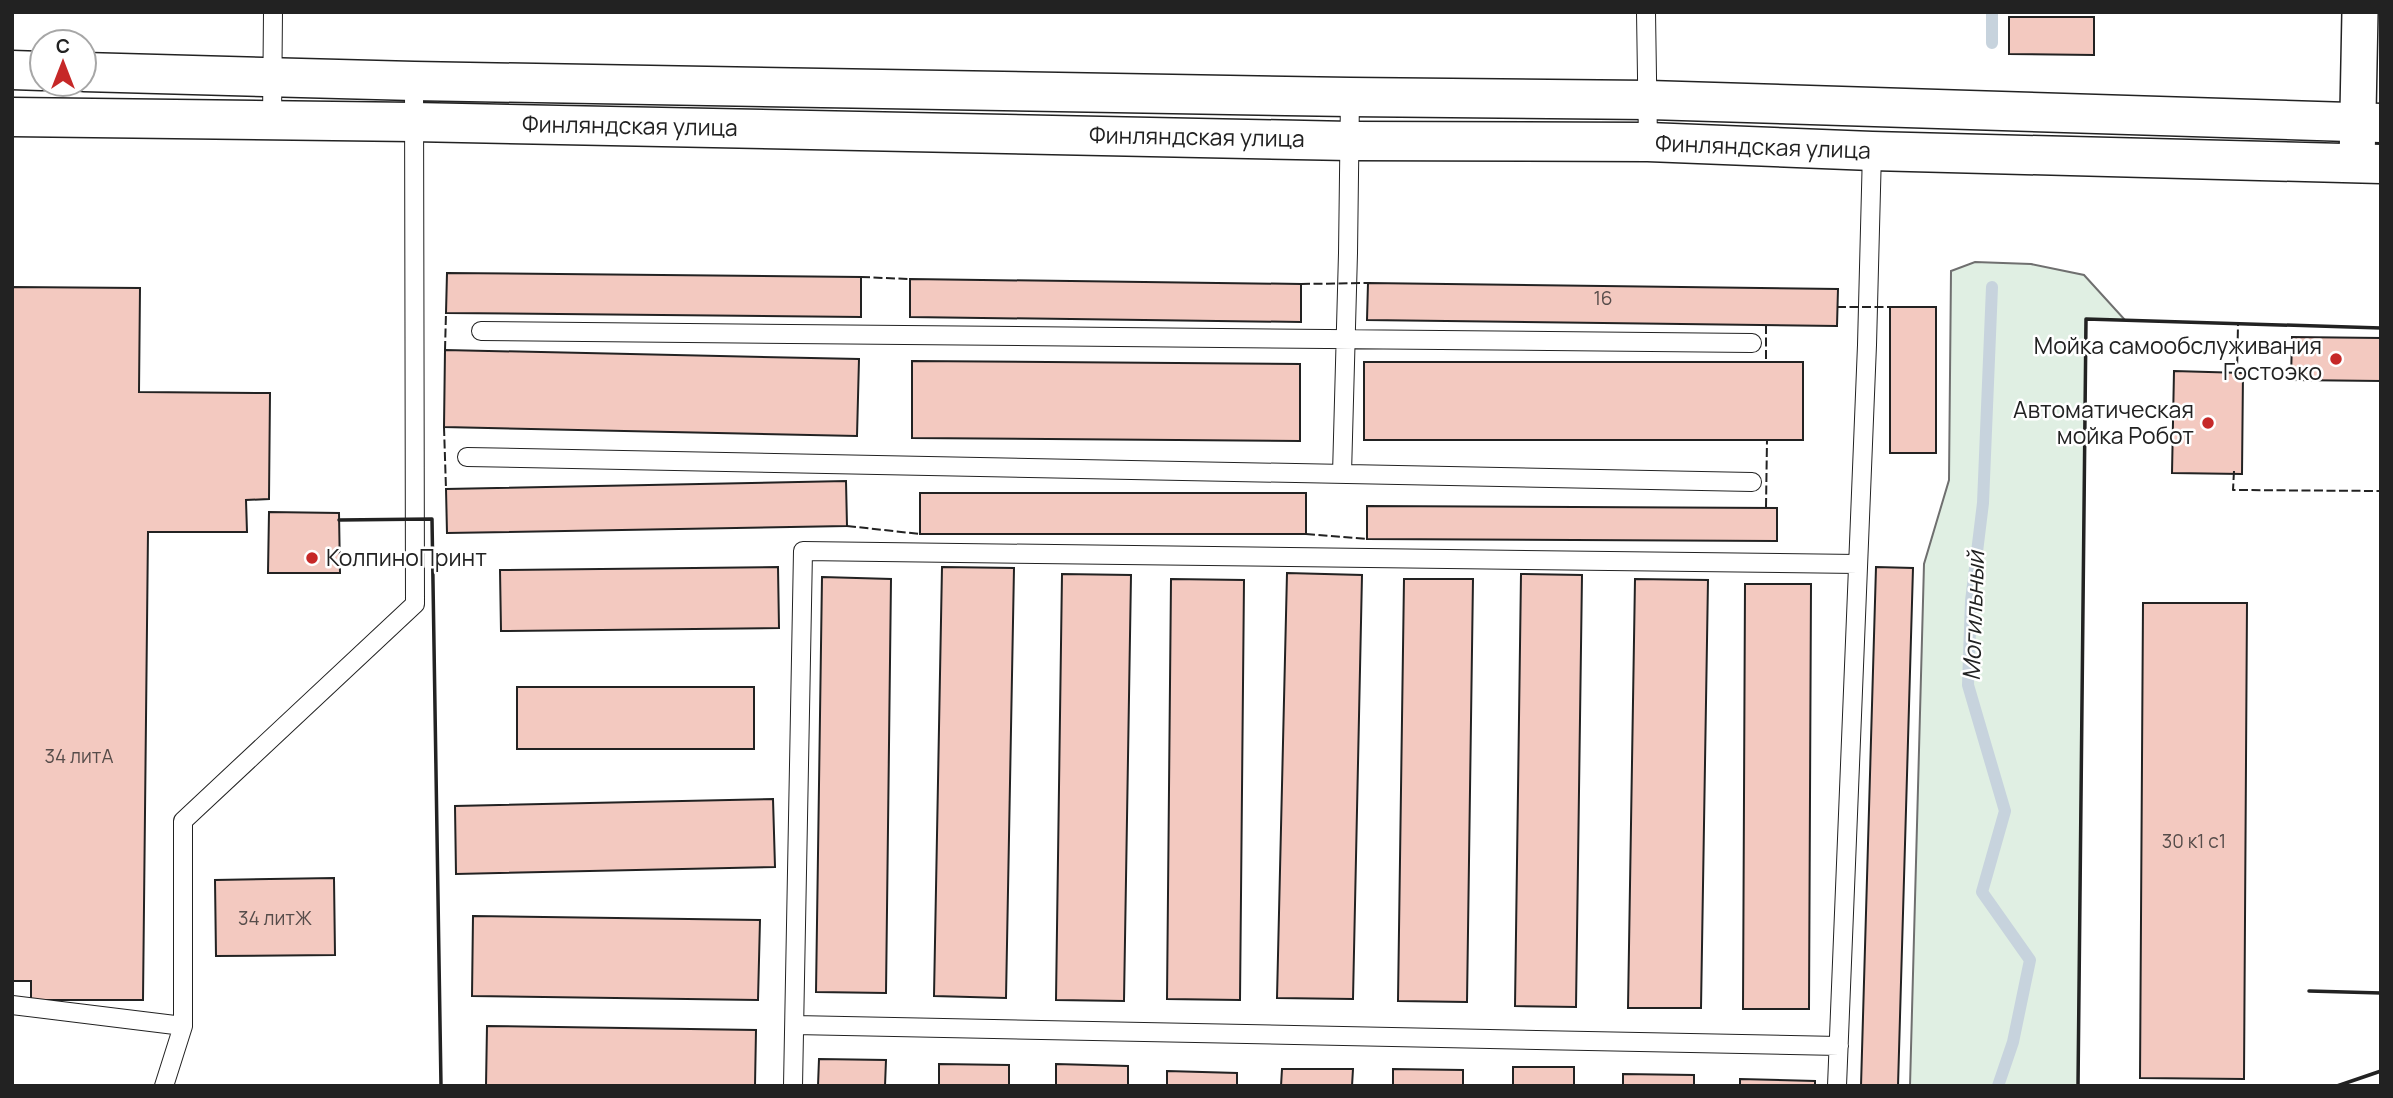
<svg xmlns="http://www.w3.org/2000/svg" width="2393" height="1098" font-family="Manrope,sans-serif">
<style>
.green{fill:#e0efe3;stroke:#6f6f6f;stroke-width:2}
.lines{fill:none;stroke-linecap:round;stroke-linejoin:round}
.stream{stroke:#c7d3dd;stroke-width:12}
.building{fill:#f3c9c0;stroke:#222;stroke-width:2}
.lane-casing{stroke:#222;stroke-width:20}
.street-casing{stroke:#222;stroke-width:38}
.secondary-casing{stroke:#222;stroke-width:41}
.lane{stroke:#fff;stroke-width:18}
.street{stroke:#fff;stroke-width:35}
.secondary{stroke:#fff;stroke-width:38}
.fence{stroke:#222;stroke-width:2;stroke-dasharray:9 3.5;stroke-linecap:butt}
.wall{stroke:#222;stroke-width:3.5}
.poi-dot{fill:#c62828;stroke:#fff;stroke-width:2.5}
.labels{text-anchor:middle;stroke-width:5;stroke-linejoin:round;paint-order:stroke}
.number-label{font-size:19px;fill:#564c4a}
.street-label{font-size:23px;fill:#222;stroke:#fff}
.poi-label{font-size:23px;fill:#222;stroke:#fff;text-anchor:end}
.water-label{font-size:24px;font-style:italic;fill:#222;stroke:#fff}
</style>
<rect width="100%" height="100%" fill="#fff"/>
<path class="green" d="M 1975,262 L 2031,264 L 2084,275 L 2125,320 L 2086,320 L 2078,1086 L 1910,1086 L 1924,564 L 1949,480 L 1951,271 Z"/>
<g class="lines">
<path class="stream" d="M 1992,13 L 1992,43
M 1992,287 L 1983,503 L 1971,601 L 1968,685 L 2005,811 L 1982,892 L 2030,960 L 2013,1042 L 1998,1086"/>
</g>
<path class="building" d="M 2009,17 L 2094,17 L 2094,55 L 2009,54 Z
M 447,273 L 861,277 L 861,317 L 446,313 Z
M 910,279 L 1301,284 L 1301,322 L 910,317 Z
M 1368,283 L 1838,289 L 1837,326 L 1367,320 Z
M 12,287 L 140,288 L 139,392 L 270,393 L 269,499 L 246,500 L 247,532 L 148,532 L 143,1000 L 31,1000 L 31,981 L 12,981 Z
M 1890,307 L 1936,307 L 1936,453 L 1890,453 Z
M 2292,337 L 2381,338 L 2381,381 L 2291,380 Z
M 445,350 L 859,359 L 857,436 L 444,427 Z
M 912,361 L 1300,364 L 1300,441 L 912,438 Z
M 1364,362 L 1803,362 L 1803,440 L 1364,440 Z
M 2174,371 L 2243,373 L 2242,474 L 2172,473 Z
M 846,481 L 847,526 L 447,533 L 446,489 Z
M 920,493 L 1306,493 L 1306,534 L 920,534 Z
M 1367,506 L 1777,508 L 1777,541 L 1367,539 Z
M 269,512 L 339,513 L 340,573 L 268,573 Z
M 778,567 L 779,628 L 501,631 L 500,570 Z
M 942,567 L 1014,568 L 1006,998 L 934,996 Z
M 1876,567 L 1913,568 L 1898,1086 L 1861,1086 Z
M 1287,573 L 1362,575 L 1353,999 L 1277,998 Z
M 1062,574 L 1131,575 L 1124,1001 L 1056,1000 Z
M 1521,574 L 1582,575 L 1576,1007 L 1515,1006 Z
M 822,577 L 891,579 L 886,993 L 816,992 Z
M 1171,579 L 1244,580 L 1240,1000 L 1167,999 Z
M 1404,579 L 1473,579 L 1467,1002 L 1398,1001 Z
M 1635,579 L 1708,580 L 1701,1008 L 1628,1008 Z
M 1745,584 L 1811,584 L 1809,1009 L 1743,1009 Z
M 2143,603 L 2247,603 L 2244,1079 L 2140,1078 Z
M 517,687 L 754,687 L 754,749 L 517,749 Z
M 773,799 L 775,867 L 456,874 L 455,806 Z
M 334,878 L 335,955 L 216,956 L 215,880 Z
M 473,916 L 760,920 L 758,1000 L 472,996 Z
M 487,1026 L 756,1030 L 755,1086 L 486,1086 Z
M 819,1059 L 886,1060 L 885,1086 L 818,1086 Z
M 939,1064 L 1009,1065 L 1009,1086 L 939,1086 Z
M 1056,1064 L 1128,1066 L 1128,1086 L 1056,1086 Z
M 1513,1067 L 1574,1067 L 1574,1086 L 1513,1086 Z
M 1282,1069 L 1353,1069 L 1352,1086 L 1281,1086 Z
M 1393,1069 L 1463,1070 L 1463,1086 L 1393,1086 Z
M 1167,1071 L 1237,1073 L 1237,1086 L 1167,1086 Z
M 1623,1074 L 1694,1075 L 1694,1086 L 1623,1086 Z
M 1740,1079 L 1815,1081 L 1815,1086 L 1740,1086 Z"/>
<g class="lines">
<defs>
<path id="lane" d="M 1646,12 L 1648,142
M 272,120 L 273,12
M 481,331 L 1752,343
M 467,457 L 1752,482
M 1342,474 L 1348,253 L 1350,97
M 12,1005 L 183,1026 L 183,821 L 415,604 L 414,81
M 795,1025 L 1839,1046
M 164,1086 L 183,1026
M 793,1086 L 803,551 L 1858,564
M 1837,1086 L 1867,345 L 1872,151"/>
<path id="street" d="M 2357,163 L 2360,12"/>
<path id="secondary" d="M 12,70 L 42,71
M 84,72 L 414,81 L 1350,97 L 1649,100 L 2381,123
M 12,117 L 413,122 L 1350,141 L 1648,142 L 1872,151 L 2381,164"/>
</defs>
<use href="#lane" class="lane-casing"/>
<use href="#street" class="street-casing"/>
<use href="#secondary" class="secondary-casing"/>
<use href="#lane" class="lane"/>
<use href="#street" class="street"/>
<use href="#secondary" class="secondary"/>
<path class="fence" d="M 861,277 L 910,279
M 1301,284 L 1368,283
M 1837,307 L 1890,307
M 1766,325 L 1766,362
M 445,350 L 446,313
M 2237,376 L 2238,324
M 444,427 L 446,489
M 2234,471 L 2233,490 L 2381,491
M 1766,507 L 1767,440
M 847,526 L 920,534
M 1306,534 L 1367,539"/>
<path class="wall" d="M 339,520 L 432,519 L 441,1086
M 2309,991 L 2381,993
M 2078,1086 L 2086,319 L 2381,328
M 2337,1086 L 2381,1071"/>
</g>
<g class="poi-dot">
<circle cx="2336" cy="359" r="7"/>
<circle cx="2208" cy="423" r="7"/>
<circle cx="312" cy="558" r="7"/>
</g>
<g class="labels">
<g class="number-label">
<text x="1603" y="305">16</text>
<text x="79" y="763">34 литА</text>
<text x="2194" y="848">30 к1 с1</text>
<text x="275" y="925">34 литЖ</text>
</g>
<g class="street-label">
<text transform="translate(630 126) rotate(1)" y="8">Финляндская улица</text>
<text transform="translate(1197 137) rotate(1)" y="8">Финляндская улица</text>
<text transform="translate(1763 147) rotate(2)" y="8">Финляндская улица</text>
</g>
<g class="poi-label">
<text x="2322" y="354">Мойка самообслуживания<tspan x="2322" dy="26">Гостоэко</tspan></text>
<text x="2194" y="418">Автоматическая<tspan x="2194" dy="26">мойка Робот</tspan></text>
<text x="326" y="566" text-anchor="start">КолпиноПринт</text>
</g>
<g class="water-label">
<text transform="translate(1974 616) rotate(-88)" y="8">Могильный</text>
</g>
</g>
<rect width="2393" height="1098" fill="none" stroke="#222222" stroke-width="28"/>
<g transform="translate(63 63)"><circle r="33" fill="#ffffff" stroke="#a7a7a7" stroke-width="2"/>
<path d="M0-5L12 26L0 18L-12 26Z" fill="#c62828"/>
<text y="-10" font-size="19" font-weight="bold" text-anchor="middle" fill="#222222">С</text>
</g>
</svg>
